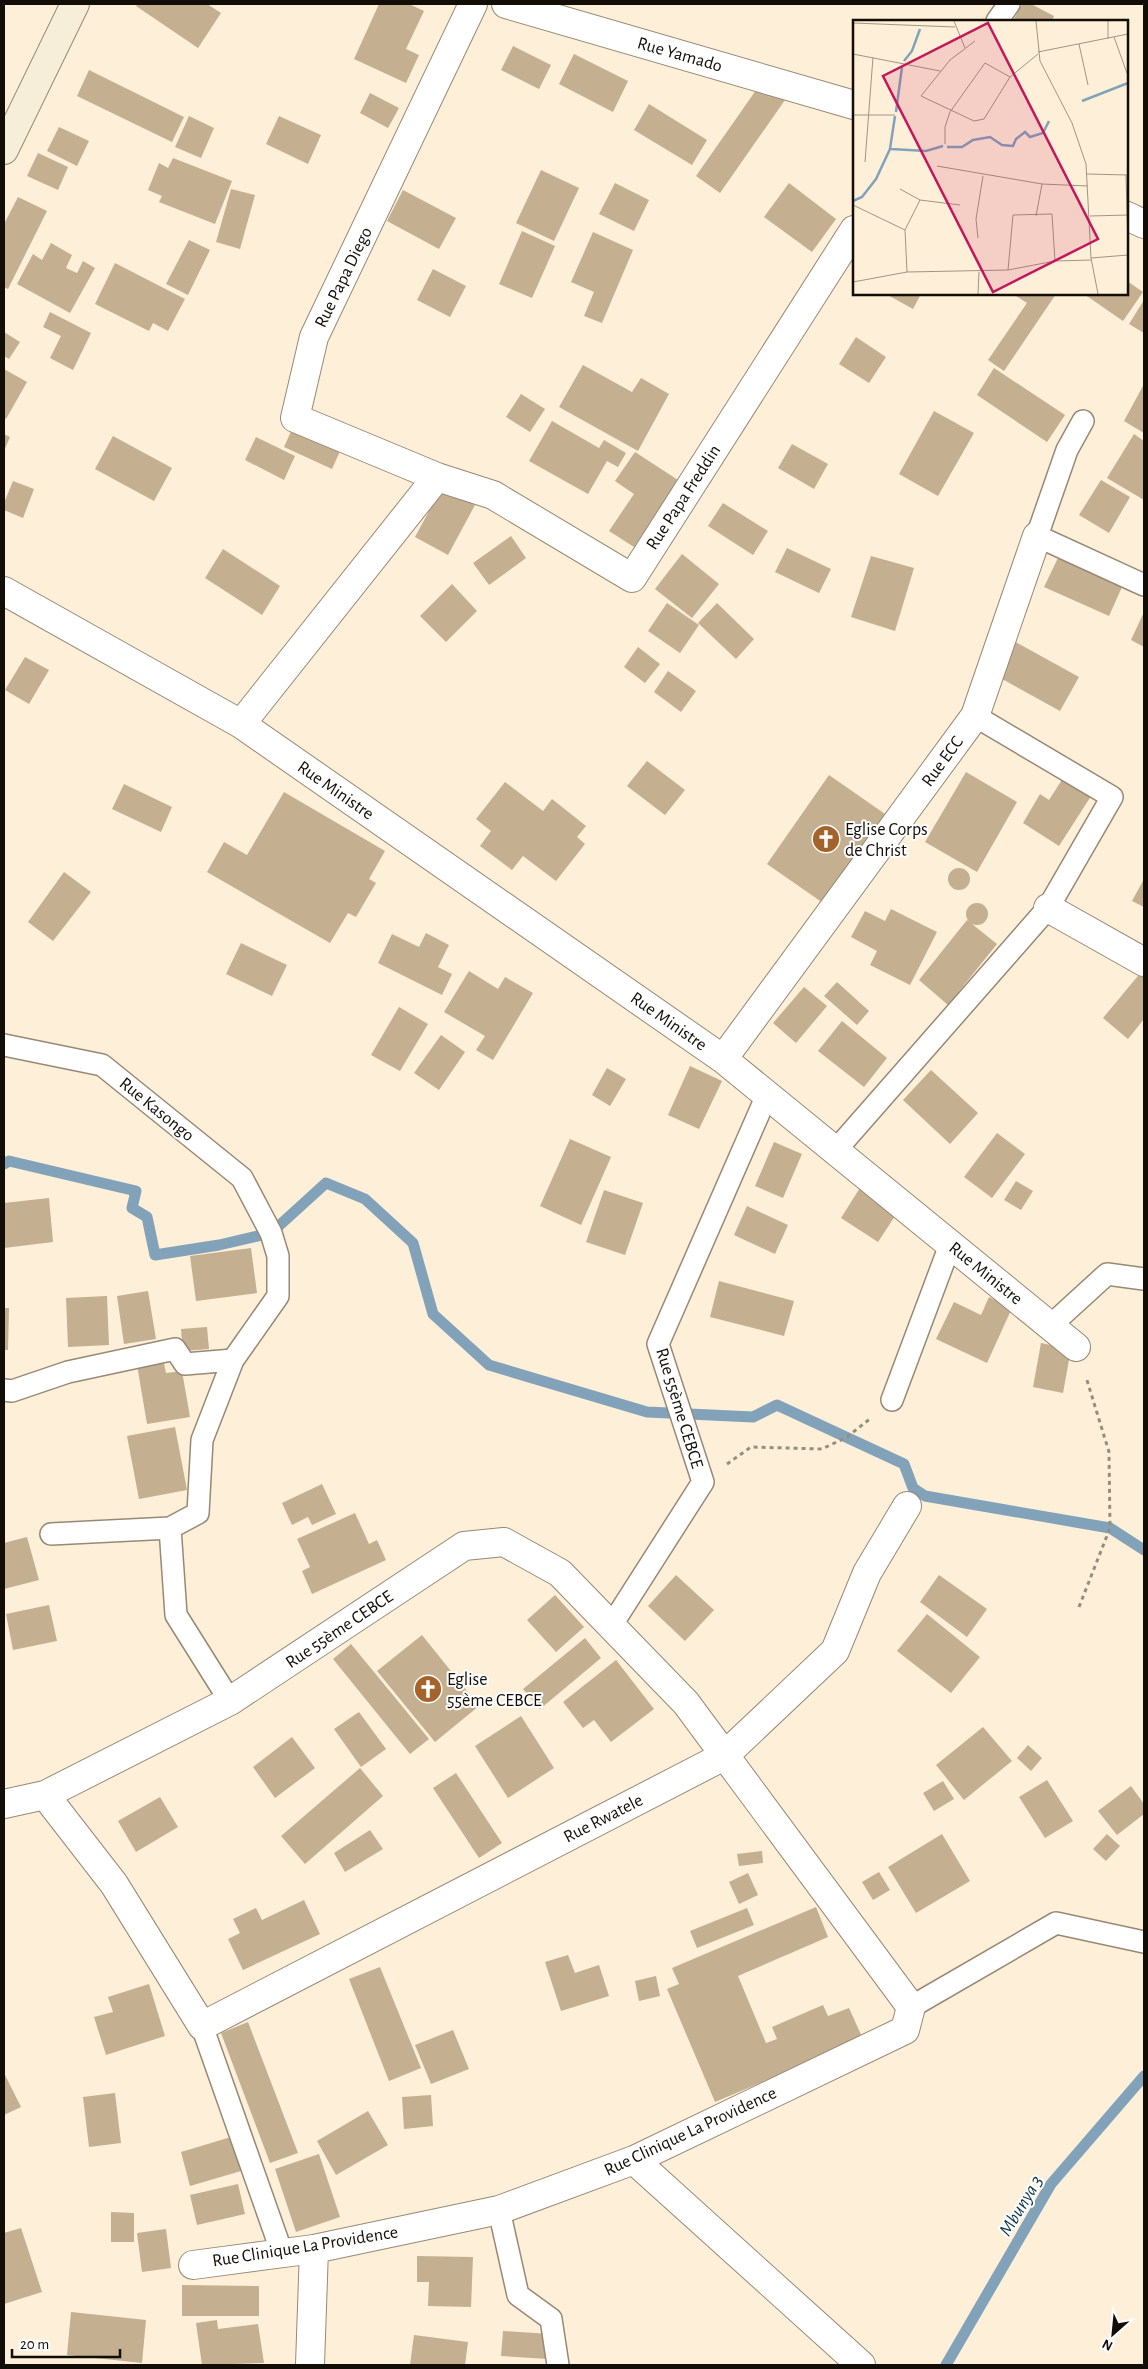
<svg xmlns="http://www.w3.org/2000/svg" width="1148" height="2369" font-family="'Alegreya Sans',sans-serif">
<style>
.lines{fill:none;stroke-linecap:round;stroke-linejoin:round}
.stream{stroke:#82a2b9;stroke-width:11}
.building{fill:#c4af90}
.lane-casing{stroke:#978975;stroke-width:24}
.street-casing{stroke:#978975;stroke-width:30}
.secondary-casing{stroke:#978975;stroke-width:30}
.path{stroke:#978d7d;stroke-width:3;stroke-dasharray:4 4;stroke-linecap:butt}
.lane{stroke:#fff;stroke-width:21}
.street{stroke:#fff;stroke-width:28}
.secondary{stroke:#f7eeda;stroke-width:28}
.labels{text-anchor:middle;stroke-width:4;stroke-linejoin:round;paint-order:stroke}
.street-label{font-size:18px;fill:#120d06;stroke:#fefefe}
.poi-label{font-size:18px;fill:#120d06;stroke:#fefefe;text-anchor:start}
.water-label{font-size:19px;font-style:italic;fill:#09344d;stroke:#fefefe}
.inset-river{fill:none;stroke:#82a2b9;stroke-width:2.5}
.inset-road{fill:none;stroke:#a09584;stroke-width:1}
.view{fill:#c2185b;fill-opacity:0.15;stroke:#c2185b;stroke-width:2.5}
.inset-edge{fill:none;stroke:#120d06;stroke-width:2.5}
</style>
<rect width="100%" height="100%" fill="#feefd8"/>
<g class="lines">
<path class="stream" d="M 4,1164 L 9,1161 L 136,1191 L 132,1208 L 147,1217 L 155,1255 L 219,1245 L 271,1233 L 326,1183 L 365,1199 L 413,1243 L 433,1314 L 489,1365 L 647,1412 L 753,1417 L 777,1405 L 904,1464 L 913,1488 L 925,1496 L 1110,1528 L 1144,1550
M 946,2365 L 1051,2184 L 1144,2076"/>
</g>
<path class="building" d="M 138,4 L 207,4 L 221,13 L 198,48 L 136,6 Z
M 379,4 L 409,4 L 424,11 L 406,49 L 419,55 L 406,83 L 354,59 Z
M 1022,4 L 1031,4 L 1054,16 L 1052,21 L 1013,21 Z
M 513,46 L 551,65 L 539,89 L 501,70 Z
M 574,54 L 628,81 L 613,112 L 559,84 Z
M 89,70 L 184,117 L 172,142 L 77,96 Z
M 761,83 L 785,100 L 720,193 L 696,176 Z
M 370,93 L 399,108 L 388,128 L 360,113 Z
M 649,104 L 707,140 L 692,165 L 634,130 Z
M 189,116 L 214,128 L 201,158 L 175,147 Z
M 279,116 L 321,135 L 308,164 L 266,144 Z
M 59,127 L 89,141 L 77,166 L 47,151 Z
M 38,153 L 68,167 L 58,190 L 27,176 Z
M 173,158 L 232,181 L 215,224 L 159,202 L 162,196 L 148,190 L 159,163 L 168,168 Z
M 541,170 L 579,188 L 554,241 L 516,223 Z
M 615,183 L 649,200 L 634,231 L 599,214 Z
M 789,183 L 836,219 L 812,252 L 764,217 Z
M 231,189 L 255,195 L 240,249 L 216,242 Z
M 403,190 L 456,218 L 439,249 L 387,221 Z
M 18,197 L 47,211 L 8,289 L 4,287 L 4,224 Z
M 522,231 L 555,246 L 532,298 L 499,284 Z
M 593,232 L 633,250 L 602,323 L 584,316 L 594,292 L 571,282 Z
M 189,240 L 210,250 L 188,295 L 166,284 Z
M 51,243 L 72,255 L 66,268 L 77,273 L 83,261 L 95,268 L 70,313 L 17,284 L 33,254 L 42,260 Z
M 115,263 L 185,299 L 168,331 L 153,323 L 149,331 L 95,304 Z
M 433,269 L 466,286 L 450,317 L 417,300 Z
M 1127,281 L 1143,292 L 1123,321 L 1084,294 L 1127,294 Z
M 886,294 L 921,294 L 913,309 Z
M 1013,294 L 1056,294 L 1004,371 L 988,360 L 1027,303 Z
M 1144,300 L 1144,333 L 1129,324 Z
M 50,312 L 91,333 L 73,370 L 50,358 L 61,336 L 43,327 Z
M 4,332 L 20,342 L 9,359 L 4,356 Z
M 856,337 L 886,357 L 869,383 L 839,364 Z
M 583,365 L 632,392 L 641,378 L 669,394 L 638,451 L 559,407 Z
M 994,368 L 1065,415 L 1047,442 L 977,395 Z
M 4,369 L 27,382 L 6,419 L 4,417 Z
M 1144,384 L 1144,433 L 1124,421 Z
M 521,394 L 545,409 L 530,432 L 506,417 Z
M 934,411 L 974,433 L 938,496 L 899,474 Z
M 552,421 L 599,448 L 604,440 L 626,453 L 618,467 L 607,461 L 588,494 L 529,461 Z
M 293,427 L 341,449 L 332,469 L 284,447 Z
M 4,434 L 10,437 L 4,451 Z
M 1134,434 L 1144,441 L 1144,500 L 1107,478 Z
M 113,436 L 172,468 L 154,501 L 95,469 Z
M 256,437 L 295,456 L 284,480 L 245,460 Z
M 792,444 L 828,464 L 814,489 L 778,468 Z
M 635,452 L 678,480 L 634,547 L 609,531 L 634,494 L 615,481 Z
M 1101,480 L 1130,497 L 1109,533 L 1079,515 Z
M 13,481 L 34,489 L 23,518 L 4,510 L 4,503 Z
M 442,487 L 475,505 L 448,555 L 415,537 Z
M 723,503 L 768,531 L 753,555 L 708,526 Z
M 511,536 L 526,558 L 489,585 L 473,563 Z
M 787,548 L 831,569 L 819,593 L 775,572 Z
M 223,549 L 280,586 L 262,615 L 205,578 Z
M 682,554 L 719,584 L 692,618 L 655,589 Z
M 871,556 L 914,568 L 895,631 L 851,617 Z
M 1058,558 L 1122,587 L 1109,616 L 1044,587 Z
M 452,584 L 477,611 L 446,642 L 420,616 Z
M 667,603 L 699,625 L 680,653 L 648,631 Z
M 717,603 L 754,639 L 736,659 L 698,623 Z
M 1144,612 L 1144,647 L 1131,640 Z
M 1012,640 L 1079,677 L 1060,711 L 993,674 Z
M 638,647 L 660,664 L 645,683 L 624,667 Z
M 25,657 L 49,670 L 29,704 L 5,690 Z
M 668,671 L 696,691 L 681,712 L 654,692 Z
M 647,761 L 685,790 L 665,815 L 627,786 Z
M 966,772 L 1017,802 L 977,872 L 925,842 Z
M 829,775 L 885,814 L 823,903 L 767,864 Z
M 1065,775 L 1093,793 L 1059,846 L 1023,823 L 1040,794 L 1049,800 Z
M 505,782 L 543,811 L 552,799 L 586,826 L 577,837 L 585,844 L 556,881 L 523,856 L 512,870 L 480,846 L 491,831 L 476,819 Z
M 124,784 L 172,807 L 161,832 L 112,809 Z
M 284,792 L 385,851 L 369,879 L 376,883 L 356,917 L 348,913 L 330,943 L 207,872 L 224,842 L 247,855 Z
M948 879a11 11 0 1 1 22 0a11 11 0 1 1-22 0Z
M 64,872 L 91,892 L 53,941 L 28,922 Z
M 1144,879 L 1144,907 L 1132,901 Z
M966 914a11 11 0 1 1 22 0a11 11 0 1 1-22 0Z
M 891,909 L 937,932 L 910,985 L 870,965 L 877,951 L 851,937 L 865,911 L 885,921 Z
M 967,920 L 997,944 L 948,1005 L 919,980 Z
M 426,933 L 449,945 L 438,967 L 452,974 L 442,995 L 378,963 L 392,934 L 419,947 Z
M 241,943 L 287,965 L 272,996 L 226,974 Z
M 469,971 L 498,989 L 505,977 L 533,993 L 493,1060 L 476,1050 L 485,1036 L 444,1012 Z
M 1142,971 L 1144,973 L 1144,1019 L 1128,1039 L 1103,1018 Z
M 837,982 L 869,1011 L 857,1025 L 824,996 Z
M 804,987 L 827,1006 L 796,1043 L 773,1023 Z
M 399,1007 L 428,1024 L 400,1071 L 371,1055 Z
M 842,1021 L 887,1058 L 864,1087 L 818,1051 Z
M 441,1035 L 465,1052 L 439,1090 L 414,1073 Z
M 690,1066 L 722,1081 L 699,1129 L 668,1115 Z
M 607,1068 L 626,1079 L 610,1106 L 592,1095 Z
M 931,1070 L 978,1113 L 950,1144 L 903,1100 Z
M 997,1133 L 1025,1154 L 992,1198 L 964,1177 Z
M 570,1139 L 611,1157 L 581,1225 L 540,1206 Z
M 774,1142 L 802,1154 L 783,1198 L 755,1186 Z
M 1016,1181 L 1033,1191 L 1021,1210 L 1004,1200 Z
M 863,1183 L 901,1207 L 878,1242 L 841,1218 Z
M 604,1190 L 643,1203 L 625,1255 L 586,1242 Z
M 49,1198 L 53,1242 L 4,1248 L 4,1203 Z
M 747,1206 L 788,1225 L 775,1254 L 734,1235 Z
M 251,1248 L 257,1293 L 196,1301 L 190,1256 Z
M 719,1281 L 794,1301 L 784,1336 L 710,1317 Z
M 148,1291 L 156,1339 L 124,1344 L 117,1296 Z
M 107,1296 L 109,1345 L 68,1347 L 66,1298 Z
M 989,1297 L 1012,1308 L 987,1363 L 936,1339 L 954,1302 L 981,1315 Z
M 4,1308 L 9,1308 L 8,1350 L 4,1350 Z
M 207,1327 L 209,1349 L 183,1351 L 181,1329 Z
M 1041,1343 L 1071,1349 L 1063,1393 L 1033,1387 Z
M 161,1349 L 166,1373 L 182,1371 L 190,1417 L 147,1424 L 135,1353 Z
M 175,1427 L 187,1490 L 139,1499 L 127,1436 Z
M 322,1484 L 336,1514 L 312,1525 L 308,1517 L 292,1525 L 282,1503 Z
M 355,1513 L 369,1544 L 377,1540 L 386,1560 L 312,1594 L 302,1571 L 310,1567 L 297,1539 Z
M 27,1537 L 39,1580 L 4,1589 L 4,1543 Z
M 676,1575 L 714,1610 L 685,1641 L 648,1606 Z
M 939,1575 L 987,1609 L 967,1637 L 920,1602 Z
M 555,1595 L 584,1627 L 556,1652 L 527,1620 Z
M 49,1605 L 57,1641 L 13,1650 L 6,1614 Z
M 927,1614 L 980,1657 L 951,1693 L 897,1651 Z
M 422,1635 L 479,1706 L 435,1742 L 377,1671 Z
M 585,1638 L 601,1658 L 540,1709 L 523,1689 Z
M 351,1644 L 429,1739 L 410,1754 L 333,1659 Z
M 616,1660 L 654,1709 L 611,1742 L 594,1720 L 583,1728 L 563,1702 Z
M 359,1712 L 386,1749 L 361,1767 L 334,1729 Z
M 521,1716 L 554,1768 L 508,1798 L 475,1746 Z
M 983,1727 L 1012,1761 L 964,1800 L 936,1765 Z
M 292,1737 L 315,1768 L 275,1798 L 253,1767 Z
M 1028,1745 L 1042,1758 L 1031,1771 L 1017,1758 Z
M 360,1768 L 383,1796 L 305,1864 L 281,1836 Z
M 456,1773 L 502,1843 L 479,1858 L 433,1788 Z
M 1047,1780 L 1073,1821 L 1045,1838 L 1019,1797 Z
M 943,1781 L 954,1799 L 934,1811 L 923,1793 Z
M 1131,1786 L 1144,1804 L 1144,1814 L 1117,1835 L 1098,1811 Z
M 160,1797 L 178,1827 L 136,1852 L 118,1821 Z
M 370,1830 L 383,1849 L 345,1872 L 334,1853 Z
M 942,1834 L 970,1881 L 916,1913 L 888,1867 Z
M 1107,1834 L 1120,1846 L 1106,1861 L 1093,1849 Z
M 762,1851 L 763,1863 L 739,1866 L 737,1854 Z
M 879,1872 L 890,1890 L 873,1900 L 862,1882 Z
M 748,1873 L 758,1895 L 739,1904 L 729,1882 Z
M 304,1900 L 320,1934 L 243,1970 L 228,1939 L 240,1933 L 233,1919 L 256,1908 L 262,1920 Z
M 816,1907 L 828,1937 L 738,1976 L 766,2043 L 777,2039 L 772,2027 L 823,2005 L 828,2016 L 849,2008 L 863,2039 L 715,2102 L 667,1989 L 679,1984 L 672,1968 Z
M 747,1908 L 754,1925 L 697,1948 L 690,1931 Z
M 568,1955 L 575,1973 L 599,1965 L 609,1996 L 561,2011 L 545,1962 Z
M 380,1967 L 421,2068 L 389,2081 L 349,1979 Z
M 656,1976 L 660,1996 L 639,2001 L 635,1981 Z
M 149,1984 L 165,2036 L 106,2055 L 94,2017 L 113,2012 L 108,1997 Z
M 248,2022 L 298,2153 L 270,2163 L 221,2033 Z
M 453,2030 L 469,2069 L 431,2084 L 415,2045 Z
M 4,2073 L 21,2107 L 4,2115 Z
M 115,2093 L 121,2143 L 89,2147 L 83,2097 Z
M 431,2095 L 433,2126 L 404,2129 L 402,2097 Z
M 368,2111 L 388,2145 L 336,2175 L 317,2141 Z
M 231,2137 L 241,2171 L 190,2186 L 181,2152 Z
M 319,2154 L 340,2217 L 296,2232 L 275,2169 Z
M 238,2184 L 245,2214 L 197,2225 L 190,2195 Z
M 111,2212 L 134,2213 L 134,2242 L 111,2242 Z
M 21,2228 L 42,2292 L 4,2304 L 4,2233 Z
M 166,2229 L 171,2268 L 142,2272 L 137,2233 Z
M 417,2256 L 473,2257 L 471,2307 L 428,2306 L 429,2282 L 417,2282 Z
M 182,2285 L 259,2286 L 259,2316 L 182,2316 Z
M 71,2312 L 146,2320 L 142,2363 L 67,2355 Z
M 217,2320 L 218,2329 L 258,2324 L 264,2363 L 202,2365 L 196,2323 Z
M 503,2331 L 550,2334 L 548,2359 L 501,2356 Z
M 414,2335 L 468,2342 L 465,2365 L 410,2365 Z"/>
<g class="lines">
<defs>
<path id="lane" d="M 997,21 L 1009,4
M 1083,421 L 1067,450 L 1037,536 L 1144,585
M 4,1045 L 102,1065 L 242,1178 L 271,1233 L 278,1256 L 278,1296 L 233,1360 L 185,1364 L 175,1349 L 68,1372 L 12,1391 L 4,1390
M 835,1151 L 1048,908 L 1112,797 L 975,716
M 1050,1326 L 1107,1274 L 1144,1279
M 892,1400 L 950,1245
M 51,1534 L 170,1528
M 611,1626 L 703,1482 L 658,1344 L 767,1095
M 230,1701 L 176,1615 L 170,1528 L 198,1513 L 202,1440 L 233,1360
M 911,2007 L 1056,1923 L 1144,1942
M 202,2026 L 282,2253
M 499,2210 L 518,2295 L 551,2319 L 558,2365"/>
<path id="street" d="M 473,4 L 314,337 L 295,418 L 437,477 L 493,495 L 632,578 L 854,230
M 506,4 L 854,105
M 1127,216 L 1144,224
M 4,591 L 241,724 L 723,1059 L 1076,1347
M 241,724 L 437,477
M 1048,908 L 1144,962
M 723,1059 L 975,716 L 1037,536
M 45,1795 L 114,1884 L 202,2026 L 724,1756 L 835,1651 L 867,1573 L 907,1506
M 4,1804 L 45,1795 L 230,1701 L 464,1546 L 504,1542 L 560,1573 L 686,1703 L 911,2007 L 905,2030 L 634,2160 L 499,2210 L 314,2249 L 193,2265
M 634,2160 L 861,2365
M 310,2365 L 314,2249"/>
<path id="secondary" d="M 4,150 L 75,4"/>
</defs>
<use href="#lane" class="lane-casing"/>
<use href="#street" class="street-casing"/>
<use href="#secondary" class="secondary-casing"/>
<path class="path" d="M 727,1464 L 751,1447 L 822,1449 L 847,1437 L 871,1418
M 1079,1607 L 1110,1528 L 1109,1452 L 1086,1377"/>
<use href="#lane" class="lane"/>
<use href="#street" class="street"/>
<use href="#secondary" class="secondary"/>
</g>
<defs>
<symbol id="church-disc" viewBox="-11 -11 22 22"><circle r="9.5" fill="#a3632b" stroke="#fefefe"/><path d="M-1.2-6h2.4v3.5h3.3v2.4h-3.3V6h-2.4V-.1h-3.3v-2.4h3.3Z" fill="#fff"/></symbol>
</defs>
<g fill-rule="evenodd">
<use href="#church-disc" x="810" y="823" width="32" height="32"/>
<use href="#church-disc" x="412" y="1673" width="32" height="32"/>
</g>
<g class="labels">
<g class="street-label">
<text transform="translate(680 54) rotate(16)" y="6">Rue Yamado</text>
<text transform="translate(343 277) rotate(-64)" y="6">Rue Papa Diego</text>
<text transform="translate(683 497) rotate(-57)" y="6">Rue Papa Freddin</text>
<text transform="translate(942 761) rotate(-54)" y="6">Rue ECC</text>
<text transform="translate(336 790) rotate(35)" y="6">Rue Ministre</text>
<text transform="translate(669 1021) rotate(35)" y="6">Rue Ministre</text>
<text transform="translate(157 1109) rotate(39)" y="6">Rue Kasongo</text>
<text transform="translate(986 1273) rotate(39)" y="6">Rue Ministre</text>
<text transform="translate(680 1408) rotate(73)" y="6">Rue 55ème CEBCE</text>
<text transform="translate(339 1629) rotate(-34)" y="6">Rue 55ème CEBCE</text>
<text transform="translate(603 1818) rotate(-27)" y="6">Rue Rwatele</text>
<text transform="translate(690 2131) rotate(-25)" y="6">Rue Clinique La Providence</text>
<text transform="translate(305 2246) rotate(-9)" y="6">Rue Clinique La Providence</text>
</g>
<g class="poi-label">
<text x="845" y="835">Eglise Corps<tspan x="845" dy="21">de Christ</tspan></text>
<text x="447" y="1685">Eglise<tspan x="447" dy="21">55ème CEBCE</tspan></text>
</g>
<g class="water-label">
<text transform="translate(1020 2205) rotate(-59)" y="7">Mbunya 3</text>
</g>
</g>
<g transform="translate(853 20)">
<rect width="275" height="275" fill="#feefd8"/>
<path class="inset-river" d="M 51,41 L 59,31 L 67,9M 229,81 L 275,63M 43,92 L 49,47M 94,127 L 109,127 L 120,120 L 137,117 L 149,125 L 160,126 L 163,119 L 172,112 L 177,117 L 190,113 L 196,101M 38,129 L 73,131 L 90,126M 0,181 L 9,177 L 23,159 L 37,129 L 42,96"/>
<path class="inset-road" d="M 101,1 L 112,28M 183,1 L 187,41 L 219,103 L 233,144 L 238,238 L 245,274M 255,1 L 255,19M 0,3 L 102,7M 261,17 L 275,56M 122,21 L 97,40 L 68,76 L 121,101 L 131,99 L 157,57 L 185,34M 226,24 L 235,65M 185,32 L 275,14M 0,34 L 87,51M 0,95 L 42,95M 92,124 L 92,107 L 97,92 L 132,43 L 157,57M 12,142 L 20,37M 84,146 L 189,164 L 235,166M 234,154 L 275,155M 273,155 L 275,224M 47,169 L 67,180 L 107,185M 0,185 L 52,210M 183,196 L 189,164M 237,196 L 275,195M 125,218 L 123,199 L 130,156M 238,238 L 275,235M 155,250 L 160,195 L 199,194 L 202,241M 54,252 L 52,210 L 67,180M 0,262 L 54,252 L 155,250 L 202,241 L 238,240M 125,274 L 126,252"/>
<path class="view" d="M 135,3 L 245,219 L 140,272 L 30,56 Z"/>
<rect width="275" height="275" class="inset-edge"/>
</g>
<rect width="1148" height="2369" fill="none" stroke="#120d06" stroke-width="10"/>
<g transform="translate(1113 2334) rotate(207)" stroke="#fefefe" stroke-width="4" paint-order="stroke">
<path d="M0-4L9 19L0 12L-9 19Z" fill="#120d06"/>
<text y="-8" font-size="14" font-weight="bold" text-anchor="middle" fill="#120d06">N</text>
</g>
<path d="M12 2349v8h108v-8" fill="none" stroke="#120d06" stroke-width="2.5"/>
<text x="20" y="2349" font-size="15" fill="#120d06" stroke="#fefefe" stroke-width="4" paint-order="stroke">20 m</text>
</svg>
